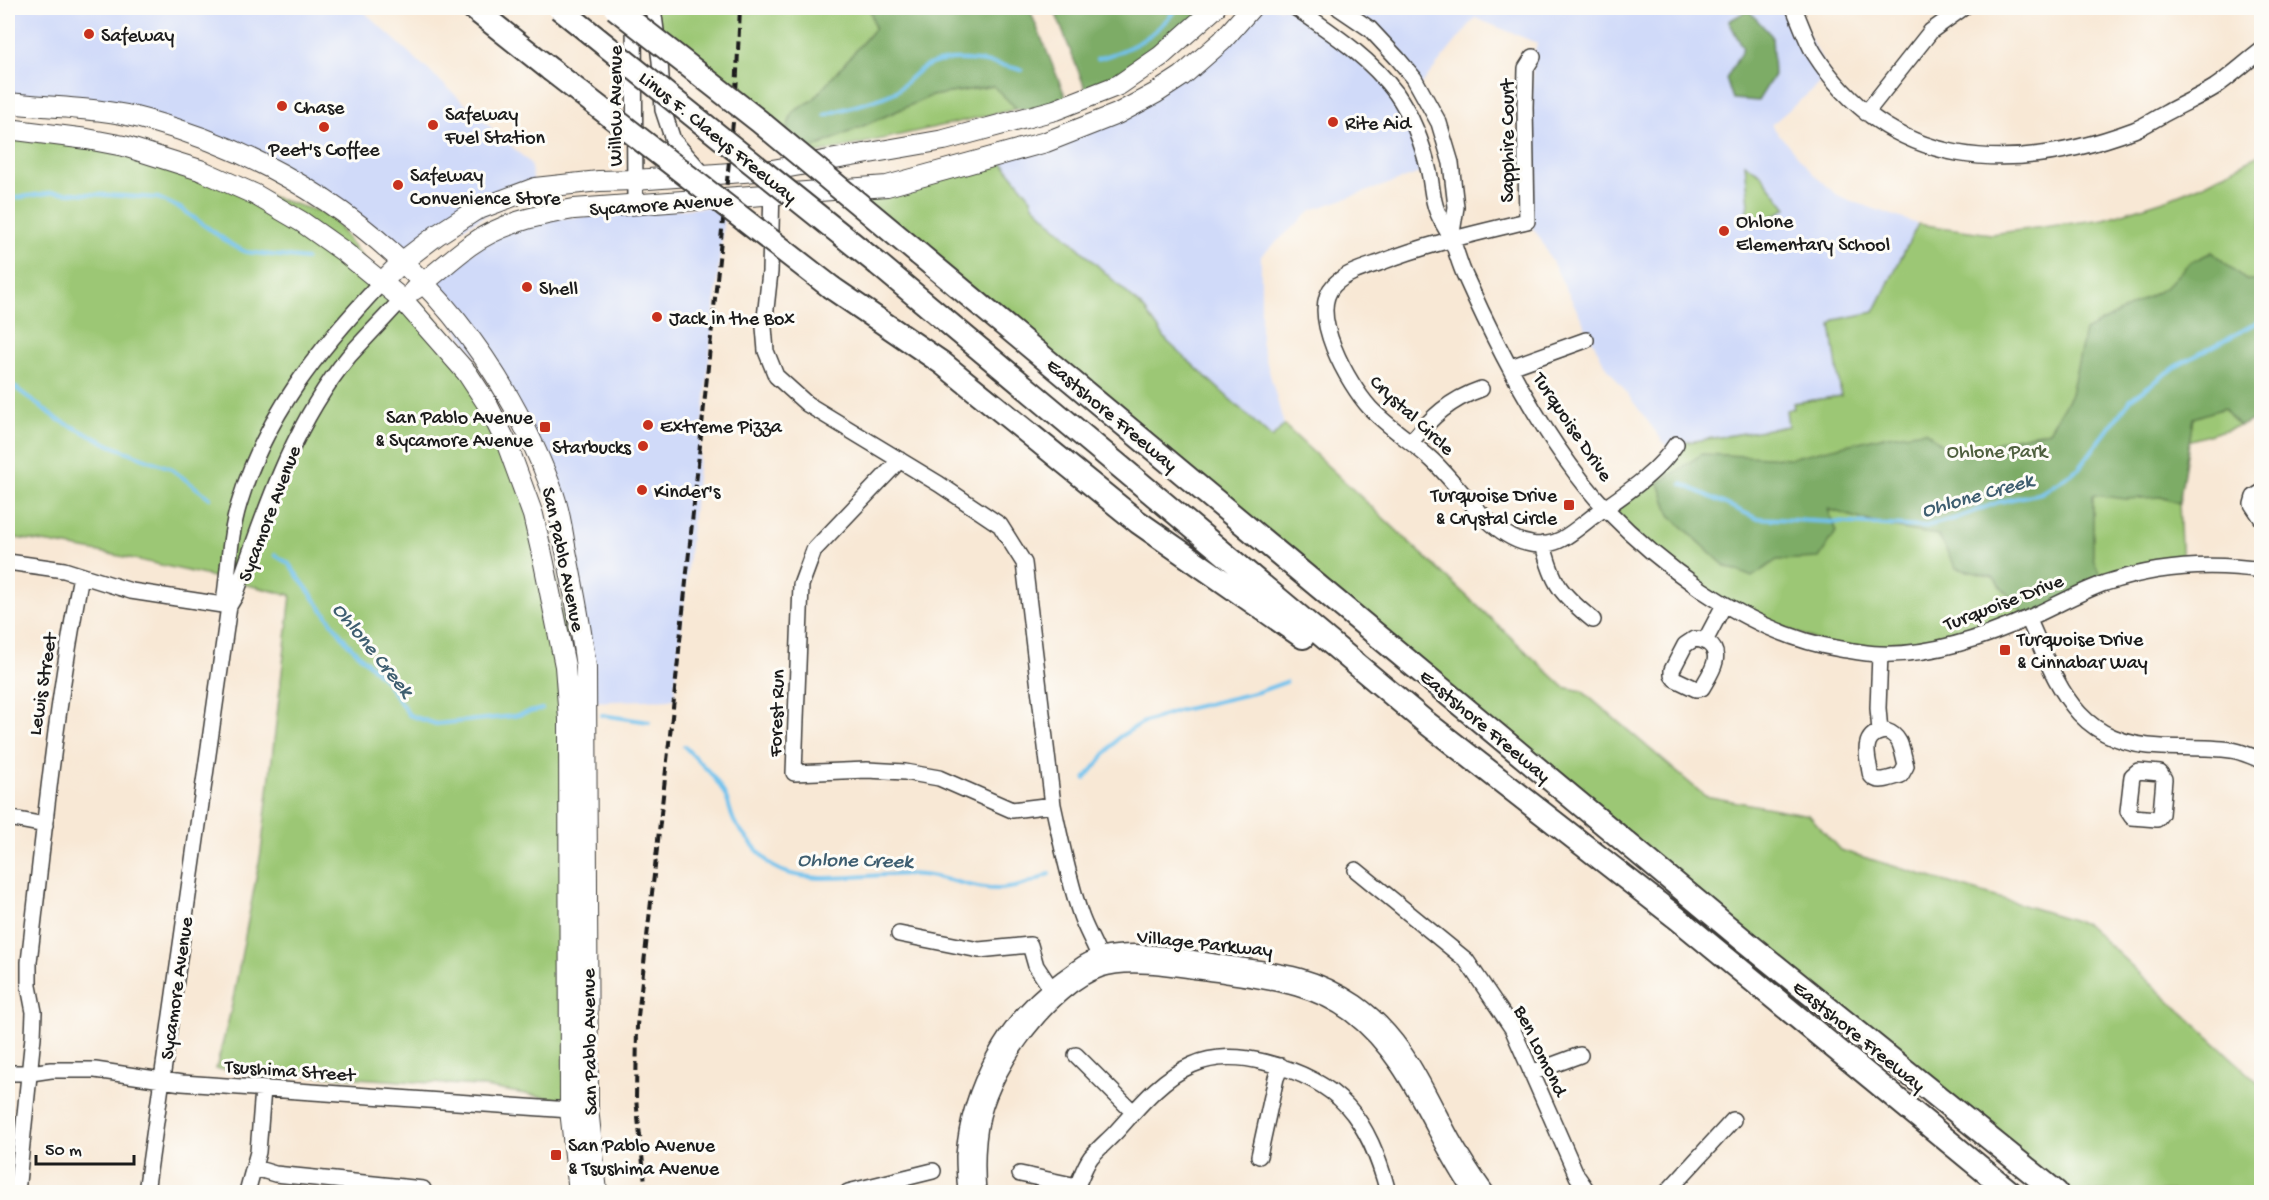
<svg xmlns="http://www.w3.org/2000/svg" width="2269" height="1200" font-family="'Gochi Hand',sans-serif">
<style>
.built{fill:#d0daf9}
.green{fill:#9cc774;stroke:#5c7248;stroke-width:1.5}
.forest{fill:#7dac66;stroke:#4c6441;stroke-width:1.5}
.lines{fill:none;stroke-linecap:round;stroke-linejoin:round}
.stream{stroke:#72c2ed;stroke-width:4}
.minor-casing{stroke:#3d3b38;stroke-width:18}
.major-casing{stroke:#3d3b38;stroke-width:22}
.highway-casing{stroke:#3d3b38;stroke-width:26}
.minor{stroke:#fff;stroke-width:15}
.major{stroke:#fff;stroke-width:20}
.highway{stroke:#fff;stroke-width:22}
.rail{stroke:#1c1c1c;stroke-width:4;stroke-dasharray:9 4.5;stroke-linecap:butt}
.highway-bridge-casing{stroke:#3d3b38;stroke-width:26;stroke-linecap:butt}
.highway-bridge{stroke:#fff;stroke-width:22}
.poi-dot{fill:#c8321e;stroke:#fdfcf7;stroke-width:2}
.labels{text-anchor:middle;stroke-width:6;stroke-linejoin:round;paint-order:stroke}
.poi-label{font-size:20px;fill:#1c1c1c;stroke:#fdfcf7;text-anchor:start}
.street-label{font-size:20px;fill:#1c1c1c;stroke:#fdfcf7}
.park-label{font-size:20px;fill:#4f603f;stroke:#fdfcf7}
.water-label{font-size:21px;font-style:italic;fill:#3e5e70;stroke:#fdfcf7}
</style>
<rect width="100%" height="100%" fill="#fdfcf7"/>
<filter id="ink" filterUnits="userSpaceOnUse"><feTurbulence type="fractalNoise" baseFrequency=".0167" numOctaves="2"/><feDisplacementMap in="SourceGraphic" scale="12" xChannelSelector="R" yChannelSelector="G"/><feConvolveMatrix kernelMatrix="1 2 1 2 8 2 1 2 1" color-interpolation-filters="sRGB"/></filter>
<filter id="wash" filterUnits="userSpaceOnUse"><feTurbulence type="fractalNoise" baseFrequency=".008" numOctaves="4" result="noise"/><feDisplacementMap in="SourceGraphic" scale="24" xChannelSelector="R" yChannelSelector="G"/><feGaussianBlur stdDeviation="1.35" result="paint"/><feColorMatrix in="noise" values="0 0 0 0 0 0 0 0 0 0 0 0 0 0 0 0 0 1.4 0 .05"/><feComposite in="paint" operator="in"/></filter>
<g filter="url(#wash)">
<rect width="100%" height="100%" fill="#f8e8d5"/>
<path class="built" d="M 8,8 L 360,8 L 530,163 L 535,188 L 403,261 L 321,198 L 146,119 L 8,103 Z
M 908,8 L 973,8 L 915,15 Z
M 1251,8 L 1296,8 L 1397,95 L 1429,170 L 1312,210 L 1261,256 L 1261,342 L 1284,425 L 1272,439 L 1167,341 L 1145,310 L 1033,205 L 1031,198 L 997,156 L 1156,93 Z
M 1339,8 L 1794,8 L 1830,75 L 1771,125 L 1815,176 L 1840,197 L 1918,224 L 1874,312 L 1835,320 L 1831,325 L 1841,396 L 1794,403 L 1789,426 L 1676,444 L 1671,452 L 1604,363 L 1540,238 L 1527,221 L 1533,57 L 1537,43 L 1475,18 L 1419,87 Z
M 725,206 L 674,699 L 586,702 L 558,509 L 522,421 L 424,283 L 521,221 Z"/>
<path class="green" d="M 637,8 L 870,8 L 875,28 L 813,100 L 793,112 L 786,131 L 643,29 Z
M 994,86 L 1017,109 L 810,155 L 806,151 L 931,96 Z
M 8,130 L 162,163 L 330,215 L 381,283 L 402,299 L 417,300 L 472,356 L 547,529 L 577,690 L 568,1101 L 478,1086 L 216,1069 L 231,1010 L 261,852 L 291,595 C 197,574 103,549 8,537 Z
M 2261,154 L 2261,281 L 2248,282 L 2212,252 L 2161,497 L 2179,503 L 2182,567 L 2160,568 L 1949,646 L 1837,648 L 1724,605 L 1605,508 L 1676,444 L 1788,426 L 1786,410 L 1794,408 L 1793,403 L 1841,396 L 1831,325 L 1835,320 L 1874,312 L 1918,224 L 1991,234 L 2104,219 L 2167,199 L 2202,185 Z
M 997,156 L 1031,198 L 1033,205 L 1145,310 L 1167,341 L 1272,438 L 1284,425 L 1564,687 L 1582,691 L 1705,796 L 1809,815 L 1840,850 L 2086,924 L 2261,1085 L 2261,1192 L 2056,1192 L 845,193 Z
M 1745,164 L 1760,173 L 1787,208 L 1755,226 L 1741,225 L 1749,204 Z
M 2224,408 L 2239,426 L 2188,441 L 2193,418 Z"/>
<path class="forest" d="M 870,8 L 908,8 L 916,15 L 973,8 L 1029,8 L 1069,105 L 1055,110 L 1017,109 L 993,86 L 931,96 L 806,151 L 786,131 L 793,112 L 813,100 L 875,28 Z
M 1060,8 L 1215,8 L 1089,98 L 1054,9 Z
M 1748,10 L 1772,36 L 1774,75 L 1758,101 L 1733,99 L 1726,79 L 1743,49 L 1729,21 Z
M 2212,252 L 2247,281 L 2261,281 L 2261,417 L 2239,426 L 2224,408 L 2193,418 L 2179,503 L 2161,497 L 2126,499 L 2093,495 L 2093,559 L 2104,584 L 2028,618 L 1993,577 L 1956,568 L 1938,535 C 1899,530 1864,521 1828,509 L 1836,532 L 1819,558 L 1777,560 L 1752,577 L 1725,566 L 1670,515 L 1659,483 L 1702,454 L 1790,458 L 1880,437 L 1925,431 L 1956,456 L 2005,440 L 2049,431 L 2071,394 L 2085,331 L 2165,288 L 2189,263 Z"/>
<g class="lines">
<path class="stream" d="M 1097,59 C 1133,49 1154,37 1177,8
M 825,115 C 848,107 873,103 895,92 C 905,86 912,74 923,68 C 948,52 995,63 1022,70
M 8,199 L 55,192 L 158,198 L 180,208 L 232,245 L 246,252 L 306,259
M 8,382 L 57,419 L 112,446 L 170,468 L 210,498
M 1682,484 L 1756,518 L 1923,527 L 1957,518 L 1999,502 L 2041,493 L 2079,468 L 2131,399 L 2177,366 L 2262,320
M 275,555 L 288,563 L 348,644 L 385,680 L 409,715 L 436,724 L 514,716 L 542,709
M 602,715 L 649,722
M 684,746 C 698,761 716,776 725,795 C 729,803 730,812 734,821 C 736,826 767,862 772,866 C 811,890 877,870 921,875 C 948,877 974,890 1001,889 C 1019,888 1033,882 1049,874
M 1085,779 L 1119,737 L 1142,723 L 1177,711 L 1258,692 L 1286,682"/>
</g>
</g>
<g filter="url(#ink)">
<g class="lines">
<defs>
<path id="minor" d="M 634,8 L 635,205
M 653,8 L 660,61 L 663,110 L 673,140 L 704,175
M 1296,8 C 1332,33 1369,57 1396,93 C 1412,116 1423,145 1429,172 C 1432,185 1432,199 1437,211 C 1441,221 1447,230 1452,240 C 1457,253 1460,266 1466,278 C 1500,354 1548,447 1606,509 C 1635,539 1667,566 1702,590 C 1744,618 1790,641 1841,649 C 1853,651 1867,654 1880,654 C 1932,656 1986,637 2033,616 C 2057,605 2080,592 2105,583 C 2157,566 2208,562 2262,570
M 1339,8 L 1370,29 L 1398,59 L 1414,78 L 1439,123 L 1451,163 L 1456,207 L 1451,239
M 1794,8 C 1800,22 1806,40 1814,53 C 1890,172 2013,175 2134,130 C 2145,126 2156,118 2166,113 C 2182,104 2199,97 2215,87 C 2231,76 2246,62 2262,50
M 1533,57 L 1526,68 L 1525,107 L 1527,221 C 1477,233 1427,244 1379,263 C 1364,268 1346,273 1334,285 C 1307,313 1349,385 1370,408 C 1388,427 1412,442 1432,460 C 1460,486 1491,538 1531,544 C 1540,546 1553,544 1562,539 C 1573,533 1584,523 1595,515 C 1623,495 1657,474 1676,444
M 1866,113 L 1931,31 L 1963,8
M 772,185 L 770,272 L 764,327 L 766,351 L 776,376 L 807,404 L 939,484 L 1000,525 L 1024,563 L 1053,805
M 1511,367 L 1586,340
M 1411,442 C 1432,417 1449,400 1481,389
M 900,460 L 814,550 L 801,585 L 794,773 L 867,770 L 905,772 L 939,778 L 1012,810 L 1053,805 C 1061,841 1068,877 1080,913 C 1086,932 1098,948 1103,968
M 2262,492 L 2254,497 L 2252,504 L 2262,519
M 1543,544 C 1553,585 1561,594 1593,620
M 8,562 L 64,570 L 131,591 L 229,606
M 229,606 L 235,596 C 265,512 291,427 349,356 C 366,337 385,318 402,299
M 2028,618 C 2059,687 2075,744 2162,747 C 2185,748 2209,747 2231,750 C 2241,751 2252,757 2262,760
M 1694,639 C 1700,639 1703,640 1708,643 C 1725,655 1709,675 1702,688 L 1696,689 L 1675,679 L 1672,675 L 1672,670 L 1685,645 Z
M 1705,641 L 1724,605
M 1880,654 L 1878,708 L 1880,732
M 1886,731 C 1902,736 1902,752 1906,766 L 1901,775 C 1894,777 1880,783 1874,778 C 1869,776 1870,770 1869,766 C 1865,748 1865,733 1886,731 Z
M 2138,771 L 2160,773 L 2164,779 L 2161,814 L 2157,819 L 2132,817 L 2128,811 L 2132,776 Z
M 8,818 L 45,825
M 1356,870 L 1466,960 L 1512,1028 L 1577,1176 L 1588,1192
M 899,934 L 979,950 L 1030,945 L 1036,966 L 1050,987
M 1076,1055 L 1133,1112
M 8,1073 L 31,1073 L 51,1070 L 95,1070 L 182,1083 L 570,1110
M 1531,1073 L 1580,1055
M 1259,1156 L 1276,1078 L 1281,1066
M 255,1168 L 275,1174 L 423,1189
M 1020,1174 L 1077,1186 L 1077,1192
M 1077,1186 C 1081,1177 1085,1165 1091,1157 C 1098,1149 1106,1142 1114,1134 C 1137,1109 1160,1079 1192,1065 C 1214,1055 1241,1056 1264,1062 C 1341,1081 1368,1118 1388,1192
M 17,1192 L 33,1037 L 34,1012 L 29,986 L 29,962 C 44,833 56,704 81,576
M 146,1192 L 229,606 L 225,595 C 229,565 230,533 239,504 C 265,415 319,349 381,283
M 247,1192 L 258,1152 L 263,1089
M 848,1192 L 933,1171
M 966,1192 C 965,1181 964,1168 964,1156 C 969,1089 1007,1018 1062,979 C 1074,971 1087,959 1101,956 C 1141,947 1187,958 1227,964 C 1278,971 1312,973 1356,1003 C 1406,1038 1424,1088 1452,1139 C 1462,1157 1474,1175 1486,1192
M 978,1192 C 976,1167 976,1142 982,1116 C 995,1064 1049,987 1101,969 C 1133,958 1193,971 1227,975 C 1272,982 1313,986 1351,1014 C 1411,1060 1430,1132 1472,1192
M 1667,1192 L 1733,1120"/>
<path id="major" d="M 8,103 C 53,108 102,107 147,120 C 337,172 483,305 552,490 C 560,509 562,531 566,551 C 574,590 581,628 586,667 L 588,1108 L 597,1192
M 8,129 L 87,139 L 124,146 L 200,170 L 254,194 L 302,222 L 343,251 L 402,299 L 467,373 L 486,402 L 507,444 L 533,515 L 544,563 L 565,666 L 569,719 L 570,1110 L 579,1192
M 381,283 L 403,261 L 437,235 L 474,211 L 535,188 L 599,181 L 635,180 L 772,170 L 944,140 L 1055,110 L 1119,85 L 1161,56 L 1215,8
M 414,290 C 433,276 450,260 469,246 C 499,224 537,215 574,209 L 887,186 L 1046,142 L 1117,114 L 1156,93 L 1182,76 L 1222,41 L 1251,8"/>
<path id="highway" d="M 473,8 L 551,70
M 919,254 L 1741,938 L 2056,1192
M 878,264 L 1423,720 L 1677,918 L 2010,1192
M 832,288 L 942,363 L 1138,522 L 1303,637"/>
</defs>
<use href="#minor" class="minor-casing"/>
<use href="#major" class="major-casing"/>
<use href="#highway" class="highway-casing"/>
<use href="#minor" class="minor"/>
<use href="#major" class="major"/>
<use href="#highway" class="highway"/>
<path class="rail" d="M 646,1192 L 636,1099 L 637,1025 L 674,699 L 736,93 L 740,8"/>
<defs>
<path id="highway-bridge" d="M 559,8 L 878,264
M 615,8 L 759,121 L 919,254
M 551,70 L 832,288"/>
</defs>
<use href="#highway-bridge" class="highway-bridge-casing"/>
<use href="#highway-bridge" class="highway-bridge"/>
</g>
</g>
<g class="poi-dot">
<circle cx="89" cy="34" r="6"/>
<circle cx="282" cy="106" r="6"/>
<circle cx="1333" cy="122" r="6"/>
<circle cx="433" cy="125" r="6"/>
<circle cx="324" cy="127" r="6"/>
<circle cx="398" cy="185" r="6"/>
<circle cx="1724" cy="231" r="6"/>
<circle cx="527" cy="287" r="6"/>
<circle cx="657" cy="317" r="6"/>
<circle cx="648" cy="425" r="6"/>
<rect x="539" y="421" width="12" height="12" rx="3"/>
<circle cx="643" cy="446" r="6"/>
<circle cx="642" cy="490" r="6"/>
<rect x="1563" y="499" width="12" height="12" rx="3"/>
<rect x="1999" y="644" width="12" height="12" rx="3"/>
<rect x="550" y="1149" width="12" height="12" rx="3"/>
</g>
<g class="labels">
<g class="poi-label">
<text x="101" y="41">Safeway</text>
<text x="294" y="113">Chase</text>
<text x="445" y="120">Safeway<tspan x="445" dy="23">Fuel Station</tspan></text>
<text x="1345" y="129">Rite Aid</text>
<text x="324" y="155" text-anchor="middle">Peet's Coffee</text>
<text x="410" y="181">Safeway<tspan x="410" dy="23">Convenience Store</tspan></text>
<text x="1736" y="227">Ohlone<tspan x="1736" dy="23">Elementary School</tspan></text>
<text x="539" y="294">Shell</text>
<text x="669" y="324">Jack in the Box</text>
<text x="533" y="423" text-anchor="end">San Pablo Avenue<tspan x="533" dy="23">&amp; Sycamore Avenue</tspan></text>
<text x="660" y="432">Extreme Pizza</text>
<text x="631" y="453" text-anchor="end">Starbucks</text>
<text x="654" y="497">Kinder's</text>
<text x="1557" y="501" text-anchor="end">Turquoise Drive<tspan x="1557" dy="23">&amp; Crystal Circle</tspan></text>
<text x="2017" y="645">Turquoise Drive<tspan x="2017" dy="23">&amp; Cinnabar Way</tspan></text>
<text x="568" y="1151">San Pablo Avenue<tspan x="568" dy="23">&amp; Tsushima Avenue</tspan></text>
</g>
<g class="street-label">
<text transform="translate(614 106) rotate(-90)" y="7">Willow Avenue</text>
<text transform="translate(719 136) rotate(39)" y="7">Linus F. Claeys Freeway</text>
<text transform="translate(1506 141) rotate(-90)" y="7">Sapphire Court</text>
<text transform="translate(661 203) rotate(-4)" y="7">Sycamore Avenue</text>
<text transform="translate(1113 414) rotate(40)" y="7">Eastshore Freeway</text>
<text transform="translate(1413 414) rotate(43)" y="7">Crystal Circle</text>
<text transform="translate(1574 426) rotate(56)" y="7">Turquoise Drive</text>
<text transform="translate(268 513) rotate(-69)" y="7">Sycamore Avenue</text>
<text transform="translate(565 559) rotate(78)" y="7">San Pablo Avenue</text>
<text transform="translate(2003 601) rotate(-21)" y="7">Turquoise Drive</text>
<text transform="translate(41 684) rotate(-81)" y="7">Lewis Street</text>
<text transform="translate(775 713) rotate(-88)" y="7">Forest Run</text>
<text transform="translate(1486 725) rotate(40)" y="7">Eastshore Freeway</text>
<text transform="translate(1205 942) rotate(6)" y="7">Village Parkway</text>
<text transform="translate(175 988) rotate(-82)" y="7">Sycamore Avenue</text>
<text transform="translate(1860 1035) rotate(39)" y="7">Eastshore Freeway</text>
<text transform="translate(588 1042) rotate(-91)" y="7">San Pablo Avenue</text>
<text transform="translate(1542 1050) rotate(64)" y="7">Ben Lomond</text>
<text transform="translate(290 1069) rotate(4)" y="7">Tsushima Street</text>
</g>
<g class="park-label">
<text x="1997" y="457">Ohlone Park</text>
</g>
<g class="water-label">
<text transform="translate(1977 494) rotate(-16)" y="7">Ohlone Creek</text>
<text transform="translate(374 649) rotate(51)" y="7">Ohlone Creek</text>
<text transform="translate(855 859) rotate(1)" y="7">Ohlone Creek</text>
</g>
</g>
<rect width="2269" height="1200" fill="none" stroke="#fdfcf7" stroke-width="30"/>
<path d="M36 1155v9h98v-9" fill="none" stroke="#1c1c1c" stroke-width="3"/>
<text x="45" y="1155" font-size="18" fill="#1c1c1c" stroke="#fdfcf7" stroke-width="4.5" paint-order="stroke">50 m</text>
</svg>
